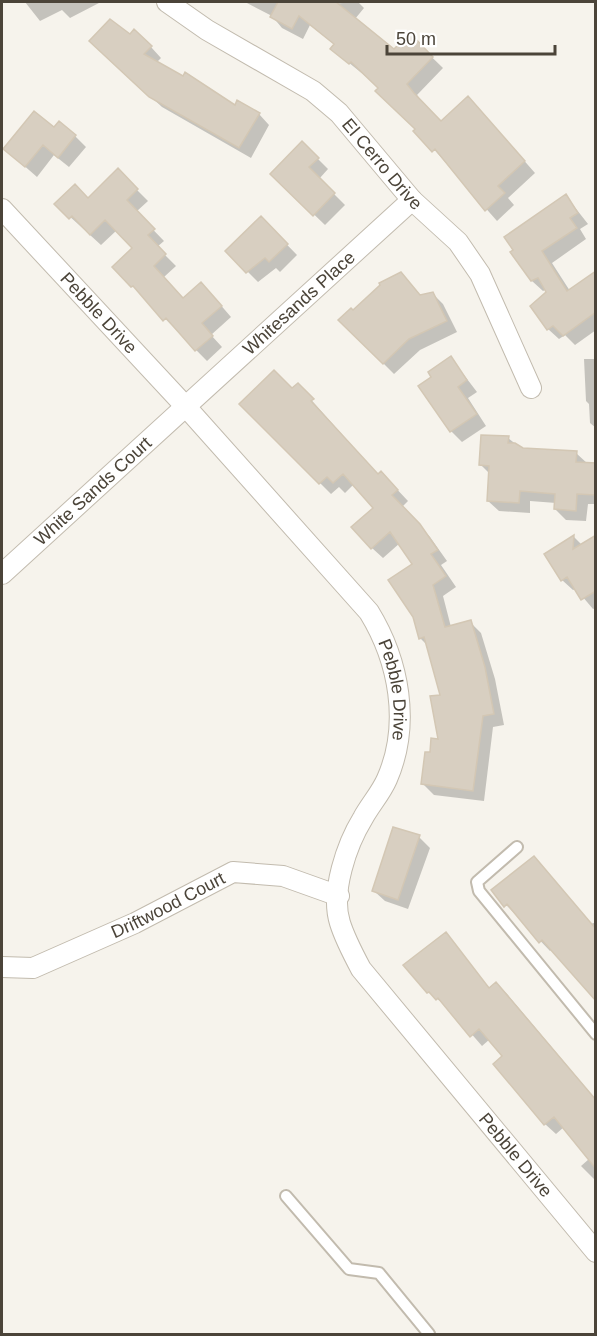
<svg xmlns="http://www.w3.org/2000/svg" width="597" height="1336" font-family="Arial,sans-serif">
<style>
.shadow{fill:#0003}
.building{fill:#d8cfc1;stroke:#d3c7b4;stroke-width:1.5}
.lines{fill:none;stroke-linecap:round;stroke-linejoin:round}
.lane-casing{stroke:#c2bbae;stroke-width:14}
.street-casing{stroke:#c2bbae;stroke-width:22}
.lane{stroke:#fff;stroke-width:10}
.street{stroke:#fff;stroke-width:20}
.labels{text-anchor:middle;stroke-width:4.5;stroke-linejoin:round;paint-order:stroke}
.street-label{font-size:18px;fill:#4b4439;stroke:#fff}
</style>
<rect width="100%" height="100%" fill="#f6f3ec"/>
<path class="shadow" d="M 25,2 L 98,2 L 99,3 L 70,18 L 62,10 L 40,21 Z
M 245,2 L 328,4 L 358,2 L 364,8 L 355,19 L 395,51 L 410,36 L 443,68 L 417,95 L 424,105 L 441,123 L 479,109 L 535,173 L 508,198 L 514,205 L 497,221 L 380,88 L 332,49 L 335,45 L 310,25 L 303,39 L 282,28 L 272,16 Z
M 130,36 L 151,47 L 161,58 L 156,63 L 235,107 L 259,114 L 269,125 L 251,158 L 162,107 L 102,52 Z
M 54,130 L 75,136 L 86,147 L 69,167 L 54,155 L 37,177 L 5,149 Z
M 302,143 L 328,169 L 319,179 L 345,205 L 325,225 L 272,174 Z
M 118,171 L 148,201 L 136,212 L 164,241 L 157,247 L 176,266 L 164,277 L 184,300 L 212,295 L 231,317 L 211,335 L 222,347 L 207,361 L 114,267 L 134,248 L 117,230 L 101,245 L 56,204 L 88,200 Z
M 566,196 L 588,224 L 580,229 L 586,239 L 552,263 L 570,291 L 596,276 L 596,330 L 575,345 L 565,335 L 559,339 L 548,329 L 548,292 L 547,289 L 543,291 L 532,281 L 512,252 Z
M 261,218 L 297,255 L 280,272 L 276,268 L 258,282 L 227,251 Z
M 401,274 L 421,296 L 432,293 L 443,304 L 457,332 L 420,350 L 394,374 L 340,320 Z
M 451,358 L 477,392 L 468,398 L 486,426 L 462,442 L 451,431 L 433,378 Z
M 584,359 L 596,359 L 596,428 L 590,423 L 589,404 L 586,401 Z
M 298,385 L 378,475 L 392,484 L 408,501 L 402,507 L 430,537 L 447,561 L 441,565 L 456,587 L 443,596 L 451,627 L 470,622 L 481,633 L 495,679 L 504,725 L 493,727 L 484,801 L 434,795 L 423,784 L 431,754 L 440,740 L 442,696 L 428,646 L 420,638 L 414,564 L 400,543 L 383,558 L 372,548 L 375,508 L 354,484 L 345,493 L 339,487 L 331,494 L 241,404 L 292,390 Z
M 508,438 L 522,449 L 576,453 L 588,464 L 596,465 L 596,504 L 588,504 L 586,521 L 566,520 L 555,509 L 556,503 L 530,501 L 530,513 L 499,511 L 488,501 L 490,474 L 481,465 Z
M 574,537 L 582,545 L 596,537 L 596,608 L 593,609 L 576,589 L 573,590 L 562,580 L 546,554 Z
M 419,837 L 430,848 L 408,909 L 385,901 L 374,891 Z
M 493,891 L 591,924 L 596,922 L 596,1000 L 552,949 L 550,951 Z
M 446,934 L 490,989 L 496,984 L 507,994 L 596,1100 L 596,1181 L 581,1166 L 589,1159 L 564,1127 L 556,1134 L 545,1124 L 504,1056 L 490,1039 L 482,1046 L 449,1008 L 428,992 Z"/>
<path class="building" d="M 278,2 L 336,2 L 394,49 L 410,33 L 433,57 L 407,84 L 414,93 L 441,121 L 468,96 L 525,161 L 498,186 L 505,193 L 485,211 L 435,149 L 432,152 L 413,131 L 415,129 L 375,91 L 378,88 L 351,62 L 349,64 L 330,49 L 334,44 L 299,16 L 292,29 L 270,17 Z
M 110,19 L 130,34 L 134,29 L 152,46 L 144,54 L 183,76 L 185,72 L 235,105 L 237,100 L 260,113 L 239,148 L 149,97 L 89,41 Z
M 34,111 L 54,127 L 59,121 L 76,135 L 58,158 L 43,145 L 25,167 L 3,149 Z
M 302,141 L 319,158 L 309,167 L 335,193 L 313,216 L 270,174 Z
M 118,168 L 138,189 L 127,200 L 155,229 L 148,235 L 166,254 L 154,266 L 183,298 L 201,282 L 222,306 L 202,323 L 213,336 L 195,351 L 166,318 L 163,321 L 133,286 L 131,287 L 112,267 L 132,248 L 105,220 L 90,235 L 72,216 L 69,219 L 54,204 L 75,184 L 88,198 Z
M 566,194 L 578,213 L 570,218 L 577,228 L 542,251 L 567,291 L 596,271 L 596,312 L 563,336 L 553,326 L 547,330 L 530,306 L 546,292 L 538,278 L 531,281 L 510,252 L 513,250 L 504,237 Z
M 261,216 L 288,244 L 269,262 L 265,258 L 246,273 L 225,251 Z
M 401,272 L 420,295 L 433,292 L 447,321 L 409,339 L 383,364 L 338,320 L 351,308 L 353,310 L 380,285 L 379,283 Z
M 451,356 L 467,380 L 458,387 L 477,414 L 450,432 L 418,386 L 431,377 L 428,372 Z
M 274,370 L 292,388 L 298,383 L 314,399 L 311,401 L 378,474 L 381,471 L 398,490 L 392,495 L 420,524 L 438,550 L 431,554 L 446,576 L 433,585 L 445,627 L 471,620 L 485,667 L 494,714 L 483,716 L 473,791 L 421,784 L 425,752 L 430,752 L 431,738 L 438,739 L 430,696 L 440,695 L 424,637 L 419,639 L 413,617 L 388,580 L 412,564 L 390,532 L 371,549 L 351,527 L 373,508 L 343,474 L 333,483 L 327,477 L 319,484 L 239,404 Z
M 481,435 L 509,436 L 508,443 L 515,443 L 523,448 L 577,451 L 576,462 L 596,463 L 596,495 L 577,494 L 576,511 L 554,509 L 555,494 L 520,491 L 519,503 L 487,501 L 489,466 L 479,465 Z
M 574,535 L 573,549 L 596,535 L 596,591 L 581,600 L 567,577 L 561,581 L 544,554 Z
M 393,827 L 420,835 L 398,900 L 372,891 Z
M 534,856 L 596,929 L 596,1001 L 542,940 L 539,943 L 507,904 L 504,907 L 491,890 Z
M 446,932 L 489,988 L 496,982 L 596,1100 L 596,1169 L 554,1117 L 544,1125 L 493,1064 L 502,1056 L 479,1029 L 470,1037 L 438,998 L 436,1000 L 429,992 L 427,993 L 403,965 Z"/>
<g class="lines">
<defs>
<path id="lane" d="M 517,847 L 477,882 L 479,891 L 596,1034
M 286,1196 L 349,1269 L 379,1273 L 429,1334"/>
<g id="street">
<path id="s1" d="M 167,2 L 207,30 L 313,91 L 339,113 L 412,200 L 458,242 L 480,274 L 531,388"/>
<path id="s2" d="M 2,209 L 187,408 L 369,612 C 399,661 411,724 387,779 C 381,793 370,805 363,818 C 347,844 330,892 340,923 C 345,939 353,954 361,969 L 596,1252"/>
<path id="s3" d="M 2,574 L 412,200"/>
<path id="s4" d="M 2,967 L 33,968 L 135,923 L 233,872 L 283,876 L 339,896"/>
</g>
</defs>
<use href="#lane" class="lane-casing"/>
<use href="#street" class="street-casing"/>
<use href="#lane" class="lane"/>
<use href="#street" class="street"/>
</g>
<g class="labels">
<g class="street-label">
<text dy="6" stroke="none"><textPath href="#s1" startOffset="272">El Cerro Drive</textPath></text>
<text dy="6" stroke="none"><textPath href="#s3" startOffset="402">Whitesands Place</textPath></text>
<text dy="6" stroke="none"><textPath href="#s2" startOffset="142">Pebble Drive</textPath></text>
<text dy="6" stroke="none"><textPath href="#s3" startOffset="123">White Sands Court</textPath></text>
<text dy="6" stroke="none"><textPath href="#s2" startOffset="628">Pebble Drive</textPath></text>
<text dy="6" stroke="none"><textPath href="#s4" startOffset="180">Driftwood Court</textPath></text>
<text dy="6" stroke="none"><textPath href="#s2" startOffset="1168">Pebble Drive</textPath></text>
</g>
</g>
<rect width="597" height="1336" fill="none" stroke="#4b4439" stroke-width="6"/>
<path d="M387 45v9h168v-9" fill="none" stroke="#4b4439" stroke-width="3"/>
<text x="396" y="45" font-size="18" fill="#4b4439" stroke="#ffffff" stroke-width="4.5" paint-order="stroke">50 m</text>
</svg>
